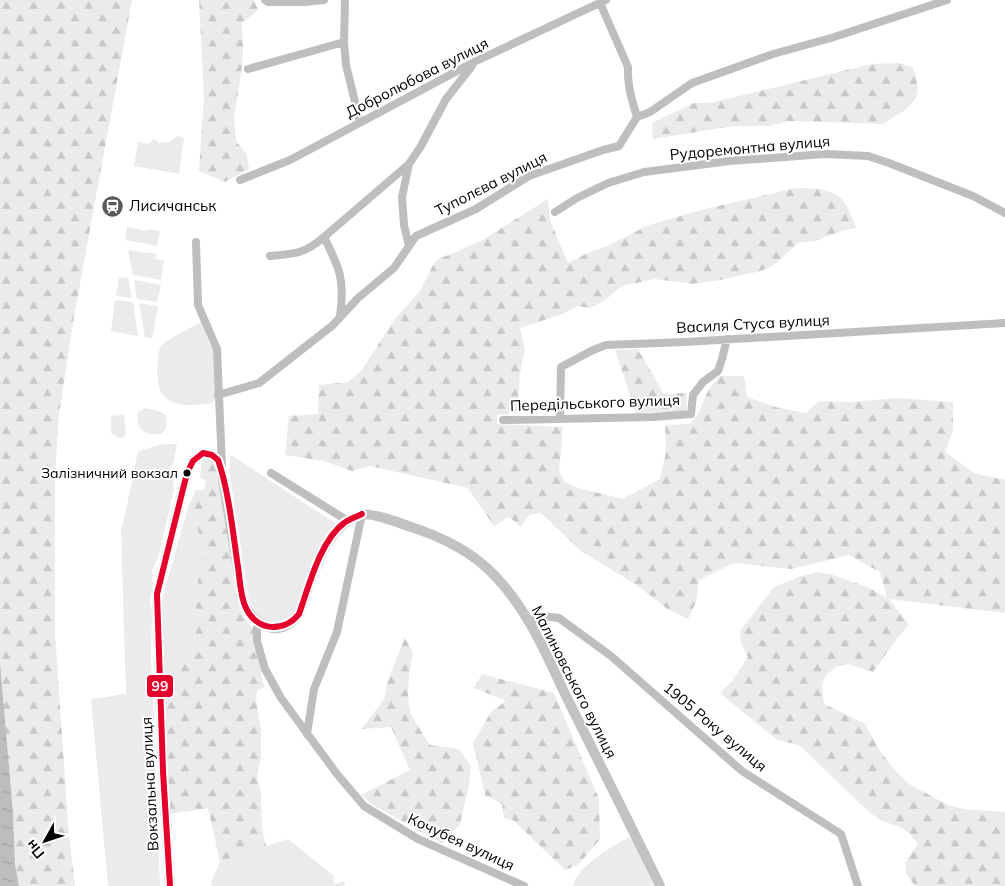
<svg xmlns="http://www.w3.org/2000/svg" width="1005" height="886" font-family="Mulish,sans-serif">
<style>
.green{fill:#ebebeb}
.forest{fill:url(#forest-firs)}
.water{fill:url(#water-ripples)}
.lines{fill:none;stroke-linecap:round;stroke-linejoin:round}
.street{stroke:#bebebe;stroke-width:8}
.secondary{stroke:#c2c2c2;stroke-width:10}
.bus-1-casing{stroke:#fff;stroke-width:10}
.bus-1{stroke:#e4002b;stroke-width:6}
.bus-dot{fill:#000;stroke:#fff;stroke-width:2}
.labels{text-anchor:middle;stroke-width:4;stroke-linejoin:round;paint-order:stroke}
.bus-label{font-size:14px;fill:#000;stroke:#fff;text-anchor:end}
.street-label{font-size:15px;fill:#000;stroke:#fff}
.poi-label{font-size:15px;fill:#000;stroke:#fff;text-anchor:start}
.line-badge{stroke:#fff;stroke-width:2}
.badge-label{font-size:14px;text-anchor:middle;font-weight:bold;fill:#fff}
</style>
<defs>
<pattern id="forest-firs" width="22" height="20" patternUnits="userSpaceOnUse" patternTransform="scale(1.25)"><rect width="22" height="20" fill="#ebebeb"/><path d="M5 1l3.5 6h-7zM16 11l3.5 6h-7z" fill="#c8c8c8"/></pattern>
<pattern id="water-ripples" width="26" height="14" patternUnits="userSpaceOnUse" patternTransform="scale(1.25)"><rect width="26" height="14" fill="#bdbdbd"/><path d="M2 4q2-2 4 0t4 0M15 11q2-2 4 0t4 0" fill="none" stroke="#a1a1a1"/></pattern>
</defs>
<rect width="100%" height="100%" fill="#fff"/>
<path class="green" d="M 177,136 L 184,138 L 179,174 L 134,166 L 138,142 L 149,144 L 153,139 L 157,140 L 159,143 L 169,142 Z
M 127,227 L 147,231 L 148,229 L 160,231 L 157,246 L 125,240 Z
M 128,250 L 156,254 L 155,259 L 164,260 L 161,280 L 133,275 Z
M 119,277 L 128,278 L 132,298 L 116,296 Z
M 134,280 L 161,285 L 157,302 L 137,299 Z
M 115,300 L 133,302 L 138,336 L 111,331 Z
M 139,303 L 158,306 L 152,339 L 145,337 Z
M 203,321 L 209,343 L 215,351 L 215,399 L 212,403 C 159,412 152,392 160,346 L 175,336 Z
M 145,408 L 159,411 L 167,416 L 166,428 L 161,434 C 146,436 134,429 138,412 Z
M 124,415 L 126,434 L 123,438 L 118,438 L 111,433 L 111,416 Z
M 163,444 L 177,444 L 173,464 L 170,467 L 175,476 L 173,481 L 174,489 L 158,559 L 152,570 L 153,583 L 150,601 L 152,613 L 151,654 L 160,886 L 108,886 L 91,699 L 126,694 L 121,530 L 125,515 L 138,451 Z
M 231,455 L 338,525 L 295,612 C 284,625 277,623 261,620 L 249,600 L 229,470 Z
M 188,507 L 198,530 L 202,555 L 195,602 L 198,624 L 193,643 L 187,656 L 162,662 L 161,617 L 163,596 Z
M 629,837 L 636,847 L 653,886 L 573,886 C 576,867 613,846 629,837 Z
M 288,839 L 334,876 L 334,884 L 344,881 L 345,886 L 211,886 L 212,880 L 220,862 Z"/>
<path class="forest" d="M 0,0 L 132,0 L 75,311 L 59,414 L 55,475 L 55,633 L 68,824 L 75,886 L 19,886 L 15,864 L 13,812 L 0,663 Z
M 199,0 L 254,0 L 258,10 L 242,23 L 243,46 L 242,67 L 234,118 L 236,141 L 247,155 L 249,169 L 225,182 L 199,171 L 204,97 Z
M 900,63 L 912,67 L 916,75 L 918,91 L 915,100 L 905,110 L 883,124 L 789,121 L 768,126 L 733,126 L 653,139 L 652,123 L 694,103 L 710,103 L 872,64 Z
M 796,188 C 833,188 845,192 856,228 L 842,231 L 815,241 L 798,243 L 774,265 L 761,271 L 720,280 L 692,284 L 655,279 L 622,286 L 604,301 L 590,308 L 577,306 L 563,314 L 520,328 L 525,350 L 520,373 L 517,413 L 497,415 L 497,424 L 563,427 L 559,471 L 565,482 L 578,488 L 623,499 L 660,479 L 666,452 L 665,425 L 690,424 L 698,414 L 709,389 L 720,376 L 744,376 L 747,397 L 775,407 L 806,413 L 819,401 L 850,402 L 898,398 L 953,402 L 953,431 L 945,452 L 974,473 L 1005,480 L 1005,613 L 889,599 L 909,625 C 895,639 885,656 873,672 L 848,664 L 836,667 L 826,675 L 822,685 L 824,704 L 865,724 L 880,751 L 896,772 L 909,784 L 948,805 L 964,809 L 1005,812 L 1005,886 L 915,886 L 906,873 L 905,863 L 918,844 L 909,833 L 901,827 L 882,821 L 868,811 L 799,745 L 777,740 L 720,693 L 732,681 L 748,657 L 741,643 L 740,631 L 774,587 L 798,577 L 817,572 L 830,574 L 868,587 L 887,598 L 880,572 L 849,555 L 791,569 L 734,563 L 699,580 L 696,602 L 688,619 L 666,608 L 638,586 L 581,551 L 541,513 L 529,515 L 521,527 L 509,517 L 494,526 L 468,488 L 370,466 L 352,471 L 324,461 L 285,455 L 289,416 L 318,414 L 319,385 L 348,382 L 362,370 L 394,320 L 420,291 L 433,265 L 439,258 L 449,255 L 484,239 L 548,199 L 550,220 L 568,263 L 590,252 L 607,246 L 649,225 L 705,209 Z
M 638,349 L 664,394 L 687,393 L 686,411 L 636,413 L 615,350 Z
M 206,459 L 211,460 L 215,464 L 239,604 L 242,614 L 253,629 L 264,687 L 257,691 L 256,699 L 261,730 L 261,757 L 257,778 L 261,792 L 262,829 L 266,846 L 220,862 L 208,808 L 169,814 L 162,662 L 187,656 L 193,643 L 198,624 L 195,602 L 202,555 L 198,530 L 188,507 L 196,490 L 204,490 L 206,480 L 200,478 L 202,460 Z
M 405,638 L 413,653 C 409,671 406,693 410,711 C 412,719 425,736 430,745 L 459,749 L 471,766 L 469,785 L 460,824 L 443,844 L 373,805 L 361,795 L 410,770 L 391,727 L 362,729 L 384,699 L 388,680 Z
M 482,674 L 554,693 L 599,799 L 600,839 L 578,865 L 565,870 L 513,820 L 504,818 L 502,804 L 485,795 L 473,743 L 491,712 L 506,701 L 474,688 Z"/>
<path class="water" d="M 0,663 L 13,812 L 15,864 L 19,886 L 0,886 Z"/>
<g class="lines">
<path class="street" d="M 265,0 L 268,2 L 305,2 L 324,0
M 345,0 L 344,42 L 346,65 L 360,122
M 600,3 L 628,67 C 627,85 632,100 637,117
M 248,69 L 344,42
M 240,180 L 290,160 L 474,62 L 606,0
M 555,212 L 577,198 L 608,183 L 644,172 L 730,161 L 825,154 L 868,156 L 889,163 L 973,196 L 1005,213
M 324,237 L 409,164
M 196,242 L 198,305 L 217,349 L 222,466
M 409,246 L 404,225 L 402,197 L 409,164 L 421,146 L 446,99 L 472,66
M 270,256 C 295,254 304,254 324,237 C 340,269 345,280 340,316
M 218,395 L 259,383 L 333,325 L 358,298 L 394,268 L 416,236 L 476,209 L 529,176 L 603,150 L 619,146 L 637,117 L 650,112 L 692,83 L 773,54 L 831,38 L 947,0
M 560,419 L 561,367 L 593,350 L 606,345 L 685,342 L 1005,323
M 503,420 L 653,417 L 691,414 L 693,395 L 703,382 L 718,371 L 722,359 L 727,339
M 271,473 L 348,521
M 530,622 L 542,616 L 559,618 L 611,656 L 742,771 L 841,834 L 858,886
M 257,623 L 257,641 L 265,669 L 281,698 L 337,774 L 364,806 L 418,839 L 524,886
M 307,734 L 314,689 L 337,632 L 362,514"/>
<path class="secondary" d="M 170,886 L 163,771 L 157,594 L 187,473 L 193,461 L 203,453 C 213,455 217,457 221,468 L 243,600 C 253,626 279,641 299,614 C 311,582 323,526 361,515 C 369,512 398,522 408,526 C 440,536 472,551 495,576 C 529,611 547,657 568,700 C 599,762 630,824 660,886"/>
<defs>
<path id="bus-1" d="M 170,886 L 163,771 L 157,594 L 187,473 L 193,461 L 203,453 L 212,455 L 218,460 C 229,491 233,534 238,567 C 240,580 240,596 246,608 C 251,619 261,627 273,627 C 284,627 292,623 299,614 C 309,586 320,541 344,523 C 349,519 356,517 362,514"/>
</defs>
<use href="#bus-1" class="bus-1-casing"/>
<use href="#bus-1" class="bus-1"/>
</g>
<defs>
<symbol id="station-disc" viewBox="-11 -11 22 22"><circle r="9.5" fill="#595959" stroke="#fff"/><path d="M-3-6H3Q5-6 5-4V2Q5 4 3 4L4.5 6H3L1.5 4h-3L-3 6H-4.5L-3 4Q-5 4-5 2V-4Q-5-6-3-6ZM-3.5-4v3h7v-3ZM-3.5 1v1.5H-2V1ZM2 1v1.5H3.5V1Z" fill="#fff"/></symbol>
</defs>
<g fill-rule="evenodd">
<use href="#station-disc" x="100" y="194" width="25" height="25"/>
</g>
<circle class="bus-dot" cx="187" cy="473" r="4.5"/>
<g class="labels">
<g class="bus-label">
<text x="178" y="478">Залізничний вокзал</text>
</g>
<g class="street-label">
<text transform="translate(417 78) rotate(-27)" y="5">Добролюбова вулиця</text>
<text transform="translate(750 148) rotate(-5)" y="5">Рудоремонтна вулиця</text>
<text transform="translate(491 184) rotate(-27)" y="5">Туполєва вулиця</text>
<text transform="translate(753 324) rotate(-3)" y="5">Василя Стуса вулиця</text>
<text transform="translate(595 403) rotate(-2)" y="5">Передільського вулиця</text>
<text transform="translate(574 682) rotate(63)" y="5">Малиновського вулиця</text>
<text transform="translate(715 727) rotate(40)" y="5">1905 Року вулиця</text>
<text transform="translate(150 784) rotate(-93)" y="5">Вокзальна вулиця</text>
<text transform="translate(461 842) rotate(25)" y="5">Кочубея вулиця</text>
</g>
<g class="poi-label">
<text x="129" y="211">Лисичанськ</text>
</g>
</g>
<rect class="line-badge" x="146" y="674" width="28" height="24" rx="5" fill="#e4002b"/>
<g class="badge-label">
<text x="160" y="691">99</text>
</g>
<g transform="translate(45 841) rotate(230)" stroke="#ffffff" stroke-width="4" paint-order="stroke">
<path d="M0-4L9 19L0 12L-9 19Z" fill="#000000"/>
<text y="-8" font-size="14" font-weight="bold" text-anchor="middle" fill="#000000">Пн</text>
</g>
</svg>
